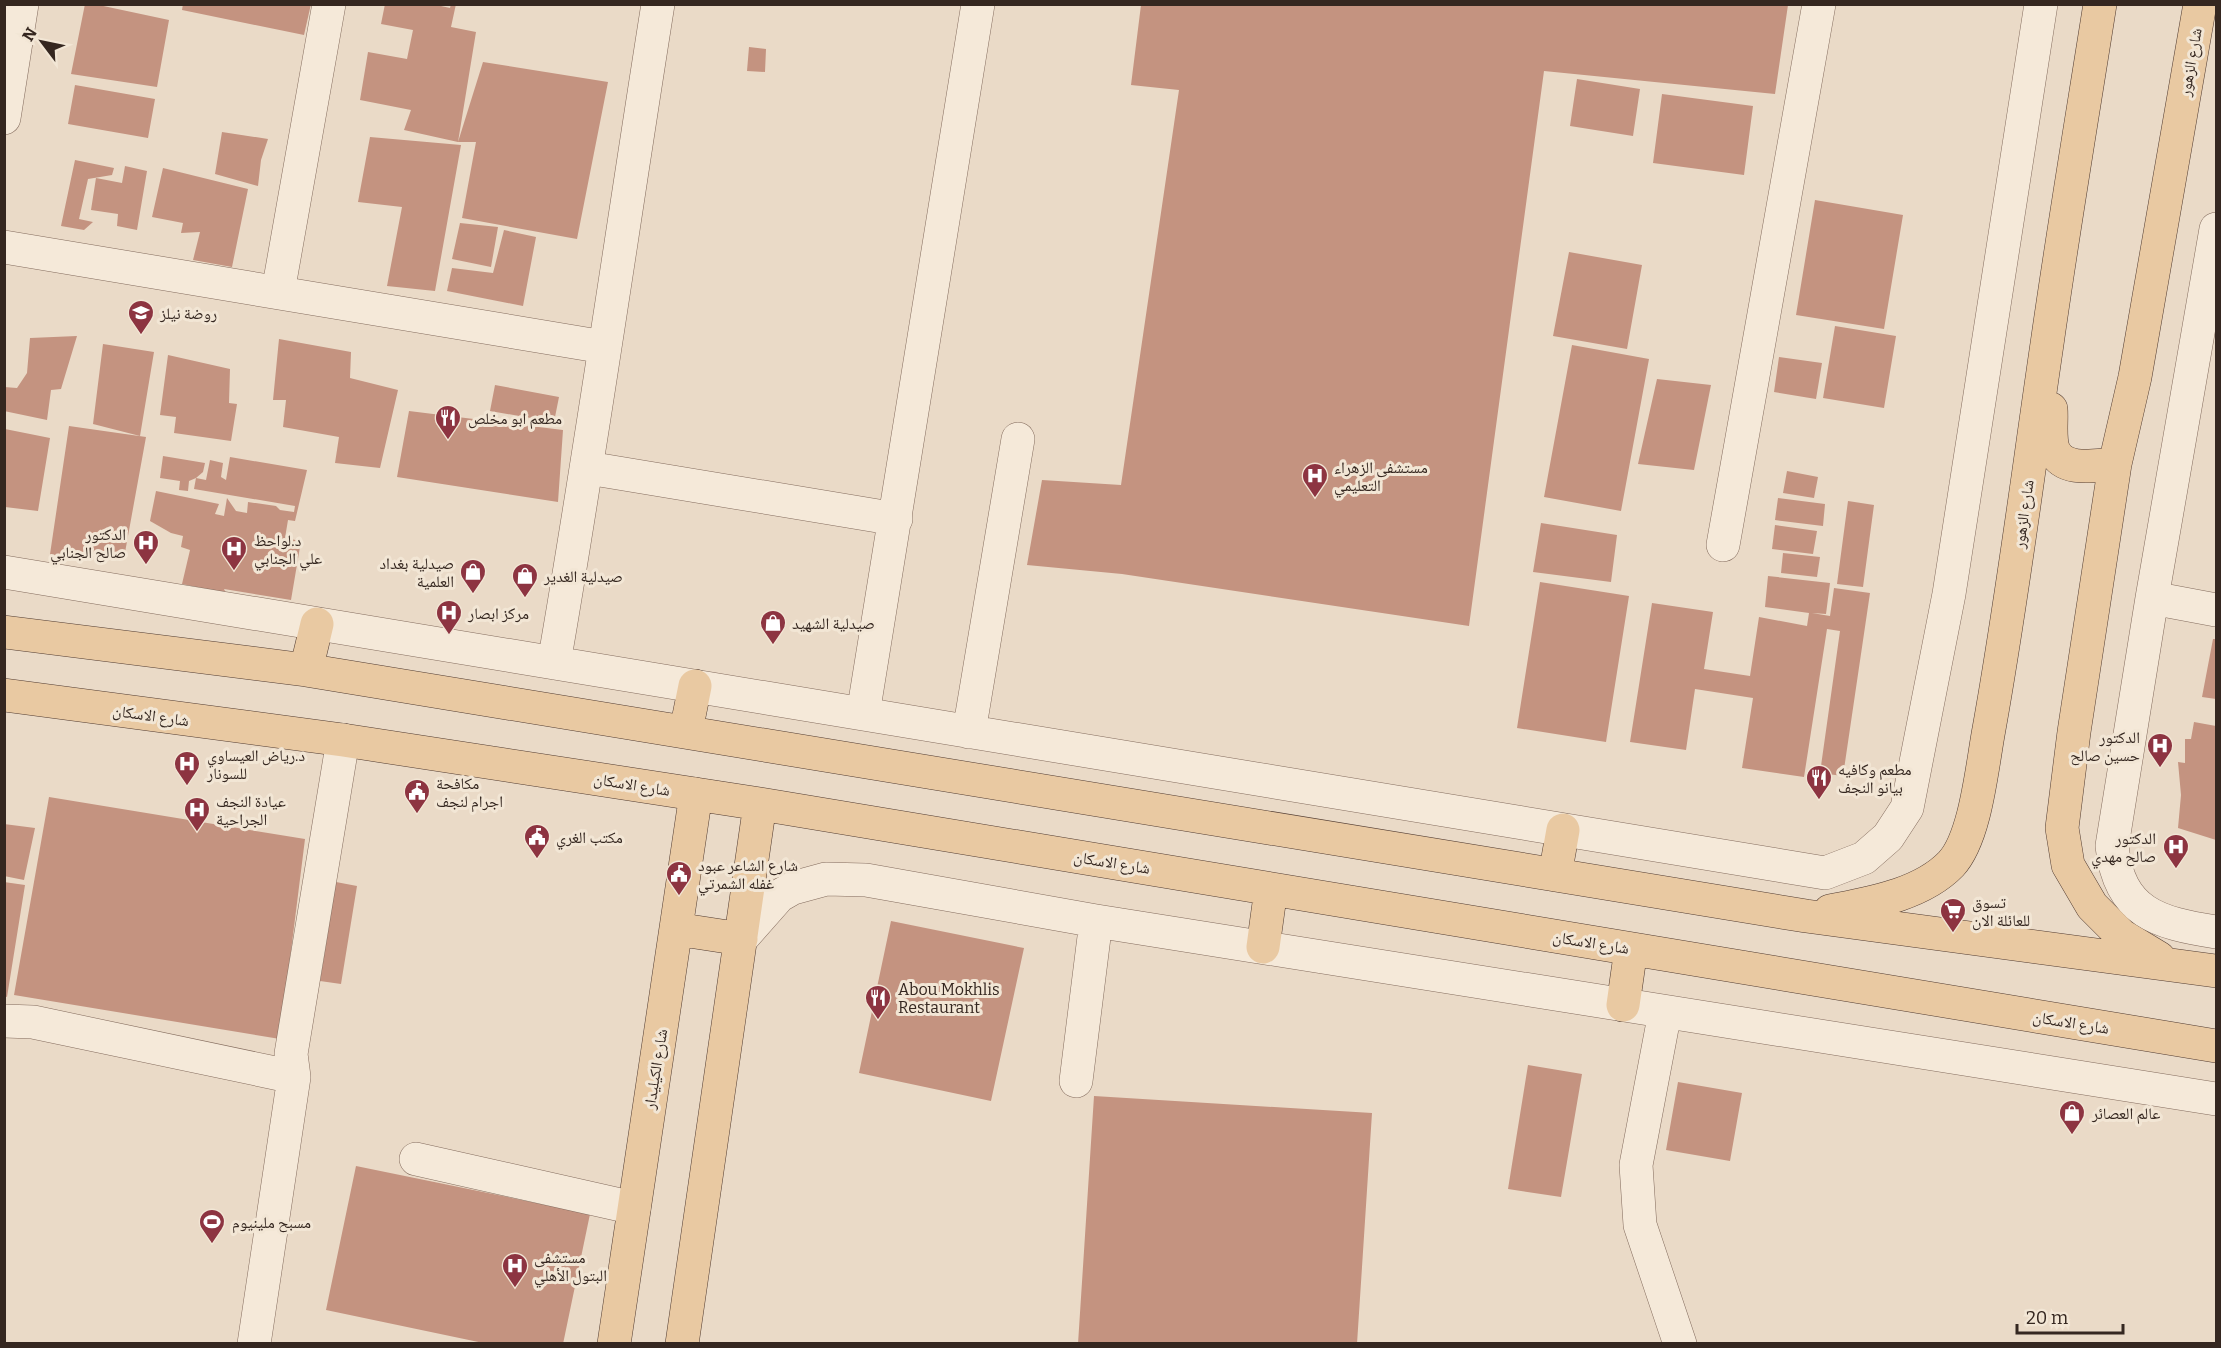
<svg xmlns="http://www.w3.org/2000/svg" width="2221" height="1348" font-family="Bitter,'Noto Naskh Arabic',serif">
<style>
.building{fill:#c49380}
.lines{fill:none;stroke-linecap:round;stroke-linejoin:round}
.minor-casing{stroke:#846c5e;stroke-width:34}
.major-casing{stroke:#523c32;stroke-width:34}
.minor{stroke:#f5e9d9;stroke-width:33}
.major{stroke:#e9c9a2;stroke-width:33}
.labels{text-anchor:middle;stroke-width:6;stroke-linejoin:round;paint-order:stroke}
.street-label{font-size:16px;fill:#352720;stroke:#f2e6d5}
.poi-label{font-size:16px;fill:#352720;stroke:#f2e6d5;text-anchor:start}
</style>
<rect width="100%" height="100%" fill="#eadac7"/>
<path class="building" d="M 85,4 L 94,4 L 169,20 L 157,87 L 71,74 Z
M 183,4 L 311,4 L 304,35 L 182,10 Z
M 385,4 L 432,4 L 450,8 L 451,4 L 456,4 L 451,27 L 476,32 L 458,142 L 404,130 L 411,110 L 360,100 L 368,52 L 407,59 L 413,30 L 381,24 Z
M 1141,5 L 1788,5 L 1775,94 L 1544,71 L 1469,626 L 1122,574 L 1027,565 L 1042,480 L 1121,485 L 1179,90 L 1131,85 Z
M 749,47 L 766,49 L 765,72 L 747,71 Z
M 483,62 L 608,82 L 577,239 L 462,218 L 476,142 L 458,142 Z
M 1577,79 L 1640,89 L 1633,136 L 1570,126 Z
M 75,85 L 155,99 L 148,138 L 68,124 Z
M 1662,94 L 1753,106 L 1744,175 L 1653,163 Z
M 222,132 L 268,139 L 261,160 L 258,186 L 215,174 Z
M 370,137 L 461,145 L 435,291 L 387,286 L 402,207 L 358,202 Z
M 75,160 L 114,168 L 112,175 L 88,179 L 79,219 L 93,222 L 84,230 L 61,226 Z
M 125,166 L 147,171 L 137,230 L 117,226 L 118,214 L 91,210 L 96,178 L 122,183 Z
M 163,168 L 248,189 L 232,267 L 193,260 L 200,232 L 181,233 L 183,223 L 152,217 Z
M 1815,200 L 1903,215 L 1884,329 L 1796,315 Z
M 460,223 L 498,227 L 491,267 L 452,259 Z
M 504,230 L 536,237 L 523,306 L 447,291 L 452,268 L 493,273 Z
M 1569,252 L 1642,265 L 1627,349 L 1553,336 Z
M 1835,326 L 1896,336 L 1884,408 L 1823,398 Z
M 77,336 L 61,389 L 51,390 L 47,420 L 4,411 L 4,387 L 17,388 L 27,373 L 30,338 Z
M 279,339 L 351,352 L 350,378 L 398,390 L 380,468 L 335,463 L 339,437 L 283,427 L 286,400 L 273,400 Z
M 103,344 L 154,352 L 140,436 L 93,424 Z
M 1572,345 L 1649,359 L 1621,511 L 1544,497 Z
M 168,355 L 230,369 L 229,403 L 237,404 L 231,441 L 174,433 L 176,417 L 160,415 Z
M 1779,357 L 1822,363 L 1816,399 L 1774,392 Z
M 1657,379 L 1711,385 L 1694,470 L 1638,464 Z
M 495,385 L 559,397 L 554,422 L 490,411 Z
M 409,411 L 563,430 L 558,502 L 397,477 Z
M 69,426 L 146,437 L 124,558 L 91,552 L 49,561 Z
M 5,429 L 50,438 L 38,511 L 5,507 Z
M 163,456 L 205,463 L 203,472 L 196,478 L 206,480 L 210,460 L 223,463 L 221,477 L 226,480 L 230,457 L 307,470 L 295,521 L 288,520 L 285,538 L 301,541 L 291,600 L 224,589 L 226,593 L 182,584 L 190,550 L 181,547 L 183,536 L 171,533 L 150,521 L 156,491 L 219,504 L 215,514 L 224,516 L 227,498 L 236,511 L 247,513 L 248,502 L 276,506 L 280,510 L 294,512 L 295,506 L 194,489 L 196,478 L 189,481 L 188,491 L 179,490 L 180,481 L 160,478 Z
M 1787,471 L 1818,477 L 1814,498 L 1783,493 Z
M 1778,498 L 1825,504 L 1823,526 L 1775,520 Z
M 1848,501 L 1874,505 L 1863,587 L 1837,584 Z
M 1541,523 L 1617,535 L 1611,582 L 1533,572 Z
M 1775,525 L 1817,531 L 1813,554 L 1772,549 Z
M 1783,553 L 1820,557 L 1817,577 L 1781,573 Z
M 1768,576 L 1830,583 L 1826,614 L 1812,613 L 1830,616 L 1834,588 L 1870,593 L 1843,776 L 1820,773 L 1840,631 L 1827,629 L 1804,777 L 1742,768 L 1753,698 L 1695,689 L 1686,750 L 1630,742 L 1652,603 L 1713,612 L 1704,669 L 1750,676 L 1759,617 L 1807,626 L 1809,613 L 1765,607 Z
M 1540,582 L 1629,596 L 1606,742 L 1517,728 Z
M 2213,639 L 2216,639 L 2216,699 L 2202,697 Z
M 2194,722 L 2216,726 L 2216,840 L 2178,828 L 2181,795 L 2178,762 L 2185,763 L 2185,739 L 2191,739 Z
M 49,797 L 305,839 L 280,1039 L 14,995 Z
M 4,824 L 35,828 L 24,880 L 4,876 Z
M 4,882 L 25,885 L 7,997 L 4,996 Z
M 336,882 L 357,886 L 341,984 L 320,981 Z
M 891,921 L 1024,948 L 991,1101 L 859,1073 Z
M 1528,1065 L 1582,1074 L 1561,1197 L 1508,1189 Z
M 1678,1082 L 1742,1093 L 1730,1161 L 1666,1150 Z
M 1094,1096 L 1372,1113 L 1357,1344 L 1078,1344 Z
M 356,1166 L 590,1214 L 563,1344 L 488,1344 L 326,1310 Z"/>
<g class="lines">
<defs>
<path id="minor" d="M 4,118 L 22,4
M 2216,229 L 2152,598 L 2112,846 C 2119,913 2158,923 2216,932
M 4,247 L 604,347
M 278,292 L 329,4
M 588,468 L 896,519
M 1723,545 L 1819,4
M 4,572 L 1825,873 L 1864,858 L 1888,837 L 1907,808 L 1949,594 L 2041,4
M 2152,598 L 2216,610
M 554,663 C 592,444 623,224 658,4
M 863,714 L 978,4
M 969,732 L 1018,439
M 741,939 L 779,896 L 793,888 L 826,879 L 866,880 L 1096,921 L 2216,1099
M 1665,1012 L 1636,1165 L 1640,1225 L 1680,1344
M 4,1021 L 33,1022 L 294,1077
M 1076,1081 L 1096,921
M 416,1159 L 634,1208
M 254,1344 L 294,1077 L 291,1054 L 343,740"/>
<path id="major" d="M 2051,409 C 2052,421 2049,440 2054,451 C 2065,473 2096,465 2115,464
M 4,632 L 306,670 L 1806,916 L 2216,971
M 306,670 L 317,624
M 4,695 L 343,740 L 760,804 L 2216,1046
M 686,731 L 695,686
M 1555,875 L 1563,830
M 1830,911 C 1870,903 1921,895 1951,864 C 1976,837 1982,766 1989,729 C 2012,601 2028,473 2047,344 C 2063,231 2082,118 2100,4
M 676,929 L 741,939
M 1263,947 L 1271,889
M 2159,958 L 2121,935 L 2092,906 L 2068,865 L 2062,828 L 2074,732 L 2115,464 L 2135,377 L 2200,4
M 1623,1005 L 1631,949
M 614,1344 L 696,794
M 682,1344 L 760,804"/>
</defs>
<use href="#minor" class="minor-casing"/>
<use href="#major" class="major-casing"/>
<use href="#minor" class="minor"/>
<use href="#major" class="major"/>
</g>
<defs>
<symbol id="school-pin" viewBox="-11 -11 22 30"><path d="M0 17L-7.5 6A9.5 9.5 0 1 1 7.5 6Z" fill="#8d3441" stroke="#f2e6d5"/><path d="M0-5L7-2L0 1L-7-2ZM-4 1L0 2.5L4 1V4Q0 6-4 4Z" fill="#fff"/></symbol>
<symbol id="restaurant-pin" viewBox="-11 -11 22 30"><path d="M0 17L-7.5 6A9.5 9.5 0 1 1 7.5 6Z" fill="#8d3441" stroke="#f2e6d5"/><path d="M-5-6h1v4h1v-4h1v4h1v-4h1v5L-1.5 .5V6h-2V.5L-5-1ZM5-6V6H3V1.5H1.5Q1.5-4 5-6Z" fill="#fff"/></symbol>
<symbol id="hospital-pin" viewBox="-11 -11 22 30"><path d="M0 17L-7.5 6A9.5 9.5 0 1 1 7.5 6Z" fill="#8d3441" stroke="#f2e6d5"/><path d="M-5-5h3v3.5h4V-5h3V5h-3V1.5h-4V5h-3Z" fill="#fff"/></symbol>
<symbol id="shop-pin" viewBox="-11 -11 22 30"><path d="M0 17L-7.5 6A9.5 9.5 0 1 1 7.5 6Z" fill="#8d3441" stroke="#f2e6d5"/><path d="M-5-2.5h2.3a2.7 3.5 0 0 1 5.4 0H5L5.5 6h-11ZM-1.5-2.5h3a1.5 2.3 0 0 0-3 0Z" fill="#fff"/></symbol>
<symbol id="civic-pin" viewBox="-11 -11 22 30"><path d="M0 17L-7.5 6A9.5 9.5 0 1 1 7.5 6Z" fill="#8d3441" stroke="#f2e6d5"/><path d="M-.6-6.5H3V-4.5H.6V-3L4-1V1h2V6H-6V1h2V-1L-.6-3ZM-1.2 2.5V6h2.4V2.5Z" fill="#fff"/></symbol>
<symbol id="supermarket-pin" viewBox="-11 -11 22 30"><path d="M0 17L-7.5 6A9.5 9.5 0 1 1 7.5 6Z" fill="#8d3441" stroke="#f2e6d5"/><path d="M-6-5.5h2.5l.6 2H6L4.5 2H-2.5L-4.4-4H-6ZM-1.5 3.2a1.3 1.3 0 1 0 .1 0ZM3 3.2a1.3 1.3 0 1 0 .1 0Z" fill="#fff"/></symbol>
<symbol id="stadium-pin" viewBox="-11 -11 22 30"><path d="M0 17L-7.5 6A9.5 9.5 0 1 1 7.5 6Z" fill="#8d3441" stroke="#f2e6d5"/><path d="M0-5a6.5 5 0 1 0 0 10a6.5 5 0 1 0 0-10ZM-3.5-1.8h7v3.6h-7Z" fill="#fff"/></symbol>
</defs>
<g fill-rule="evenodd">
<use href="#school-pin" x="126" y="298" width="30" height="40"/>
<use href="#restaurant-pin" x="433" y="403" width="30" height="40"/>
<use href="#hospital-pin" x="1300" y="461" width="30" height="40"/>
<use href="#hospital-pin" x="131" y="528" width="30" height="40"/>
<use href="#hospital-pin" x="219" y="534" width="30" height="40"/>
<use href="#shop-pin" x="458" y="557" width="30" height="40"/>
<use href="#shop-pin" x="510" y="561" width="30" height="40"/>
<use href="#hospital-pin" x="434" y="598" width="30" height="40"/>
<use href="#shop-pin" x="758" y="608" width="30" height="40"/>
<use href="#hospital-pin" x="2145" y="731" width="30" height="40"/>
<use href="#hospital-pin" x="172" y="749" width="30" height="40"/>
<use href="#restaurant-pin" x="1804" y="763" width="30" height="40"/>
<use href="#civic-pin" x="402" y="777" width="30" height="40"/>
<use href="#hospital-pin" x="182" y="795" width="30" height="40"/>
<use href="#civic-pin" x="522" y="822" width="30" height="40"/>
<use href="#hospital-pin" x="2161" y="832" width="30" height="40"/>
<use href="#civic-pin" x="664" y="859" width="30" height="40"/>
<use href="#supermarket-pin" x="1938" y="896" width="30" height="40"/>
<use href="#restaurant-pin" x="863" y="983" width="30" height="40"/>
<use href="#shop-pin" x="2057" y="1098" width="30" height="40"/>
<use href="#stadium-pin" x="197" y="1207" width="30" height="40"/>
<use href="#hospital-pin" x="500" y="1251" width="30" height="40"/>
</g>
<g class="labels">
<g class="street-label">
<text transform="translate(2190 62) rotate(-80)" y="6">شارع الزهور</text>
<text transform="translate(2023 514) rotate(-82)" y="6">شارع الزهور</text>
<text transform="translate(151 715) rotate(8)" y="6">شارع الاسكان</text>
<text transform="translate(632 784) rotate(9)" y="6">شارع الاسكان</text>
<text transform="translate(1112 862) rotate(9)" y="6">شارع الاسكان</text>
<text transform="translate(1591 942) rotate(9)" y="6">شارع الاسكان</text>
<text transform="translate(2071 1022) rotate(9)" y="6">شارع الاسكان</text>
<text transform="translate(655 1069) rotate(-81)" y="6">شارع الكيليدار</text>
</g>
<g class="poi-label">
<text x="160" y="319">روضة نيلز</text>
<text x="468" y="424">مطعم ابو مخلص</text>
<text x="1334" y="473">مستشفى الزهراء<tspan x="1334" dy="18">التعليمي</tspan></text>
<text x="126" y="540" text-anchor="end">الدكتور<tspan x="126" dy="18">صالح الجنابي</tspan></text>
<text x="254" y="546">د.لواحظ<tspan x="254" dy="18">علي الجنابي</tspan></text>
<text x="454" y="569" text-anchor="end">صيدلية بغداد<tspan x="454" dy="18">العلمية</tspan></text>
<text x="544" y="582">صيدلية الغدير</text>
<text x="468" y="619">مركز ابصار</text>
<text x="792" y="629">صيدلية الشهيد</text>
<text x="2140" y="743" text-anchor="end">الدكتور<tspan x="2140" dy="18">حسين صالح</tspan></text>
<text x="207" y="761">د.رياض العيساوي<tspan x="207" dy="18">للسونار</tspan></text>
<text x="1838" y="775">مطعم وكافيه<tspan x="1838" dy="18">بيانو النجف</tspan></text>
<text x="436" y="789">مکافحة<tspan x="436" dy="18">اجرام لنجف</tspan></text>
<text x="216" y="807">عيادة النجف<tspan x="216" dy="18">الجراحية</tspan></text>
<text x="556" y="843">مكتب الغري</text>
<text x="2156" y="844" text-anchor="end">الدكتور<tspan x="2156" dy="18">صالح مهدي</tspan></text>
<text x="698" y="871">شارع الشاعر عبود<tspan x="698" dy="18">غفله الشمرتي</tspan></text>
<text x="1972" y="908">تسوق<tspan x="1972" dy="18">للعائلة الان</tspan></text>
<text x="898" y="995">Abou Mokhlis<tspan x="898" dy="18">Restaurant</tspan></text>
<text x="2092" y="1119">عالم العصائر</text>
<text x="232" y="1228">مسبح ملينيوم</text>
<text x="534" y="1263">مستشفى<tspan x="534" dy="18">البتول الأهلي</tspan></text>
</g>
</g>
<rect width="2221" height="1348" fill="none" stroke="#352720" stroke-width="12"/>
<g transform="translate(42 42) rotate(302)" stroke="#f2e6d5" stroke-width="4.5" paint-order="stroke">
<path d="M0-4.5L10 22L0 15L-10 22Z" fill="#352720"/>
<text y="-9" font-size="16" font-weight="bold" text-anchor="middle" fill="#352720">N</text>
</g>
<path d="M2017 1324v9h106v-9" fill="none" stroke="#352720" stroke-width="3"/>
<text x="2026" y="1324" font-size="18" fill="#352720" stroke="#f2e6d5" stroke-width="4.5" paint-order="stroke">20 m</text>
</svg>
